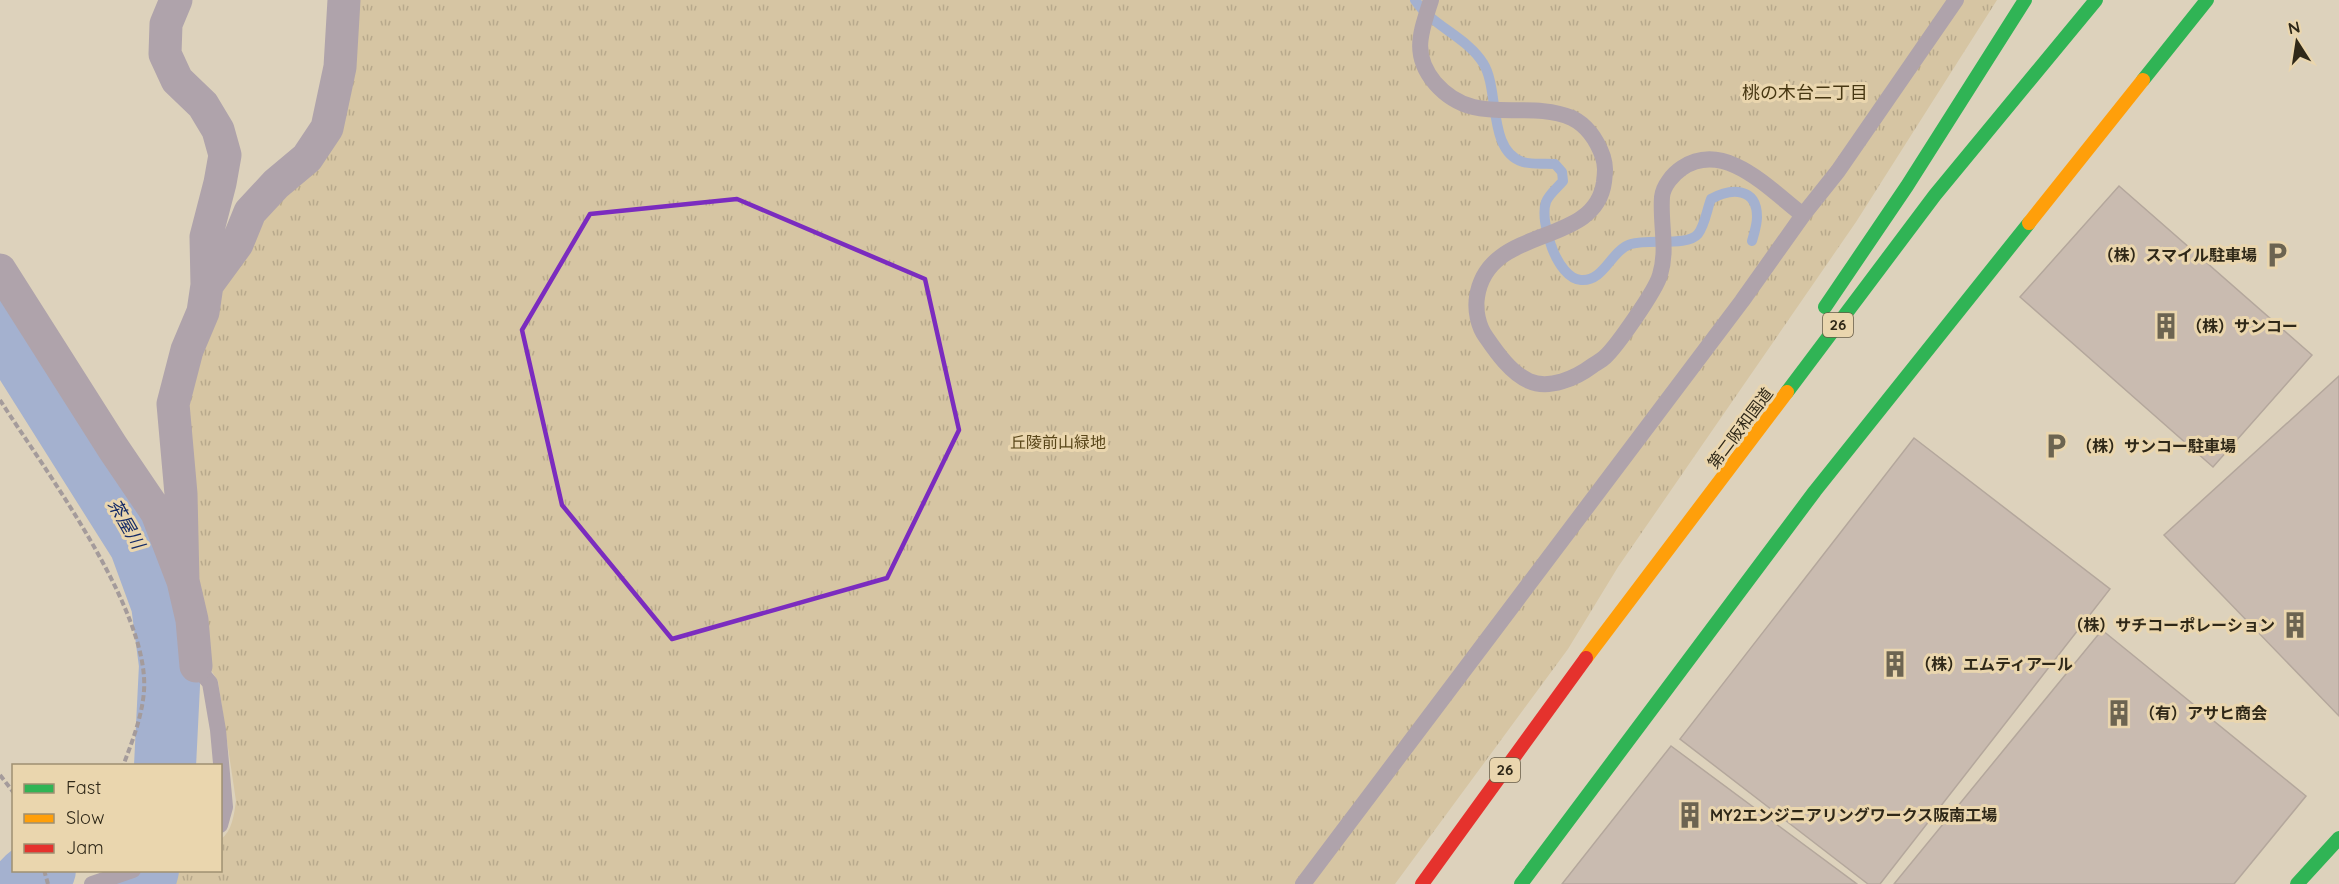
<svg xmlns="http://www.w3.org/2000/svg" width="2339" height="884" font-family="Quicksand,'Noto Sans JP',sans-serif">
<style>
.park{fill:url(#park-tufts)}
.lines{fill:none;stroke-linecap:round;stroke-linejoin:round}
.stream{stroke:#a4b1cf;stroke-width:10}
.river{stroke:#a4b1cf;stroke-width:62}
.building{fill:#c9bbb0;stroke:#b4a79c;stroke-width:1.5}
.path{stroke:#a49b9b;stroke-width:4;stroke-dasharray:6 3;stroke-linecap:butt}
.lane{stroke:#afa3ab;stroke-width:16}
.street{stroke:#afa3ab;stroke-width:33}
.fast{stroke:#30b455;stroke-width:14}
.slow{stroke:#ff9f0a;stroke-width:14}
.jam{stroke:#e5322d;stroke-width:14}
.marked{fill:none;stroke:#7b2cbf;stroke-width:4.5;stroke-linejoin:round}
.labels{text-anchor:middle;stroke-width:6;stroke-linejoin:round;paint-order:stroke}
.shield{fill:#ead6ae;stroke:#675c45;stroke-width:1.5}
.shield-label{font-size:15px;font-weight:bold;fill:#2f2818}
.poi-label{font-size:16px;font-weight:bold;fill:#2f2818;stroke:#ead6ae;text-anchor:start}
.street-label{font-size:16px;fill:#2f2818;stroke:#ead6ae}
.park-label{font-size:16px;fill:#594619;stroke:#ead6ae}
.neighbourhood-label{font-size:18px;fill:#473712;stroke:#ead6ae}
.water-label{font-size:18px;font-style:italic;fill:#142b67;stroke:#ead6ae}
</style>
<defs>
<pattern id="park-tufts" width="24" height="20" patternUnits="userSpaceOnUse" patternTransform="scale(1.5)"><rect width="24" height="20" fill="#d6c5a3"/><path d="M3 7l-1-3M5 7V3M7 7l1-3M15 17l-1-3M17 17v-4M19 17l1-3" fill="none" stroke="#b8a98c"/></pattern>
</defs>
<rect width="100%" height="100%" fill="#ddd2bc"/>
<path class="park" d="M 350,0 L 1997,0 L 1856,222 L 1618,567 L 1568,649 L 1395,884 L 119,884 L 158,871 L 220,870 L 221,839 C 232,831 234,815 236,801 L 218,681 L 205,661 L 178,410 L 213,292 L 299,171 Z"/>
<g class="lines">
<path class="stream" d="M 1415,0 C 1432,26 1467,37 1483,63 C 1500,89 1487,151 1523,162 C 1534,165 1544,163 1555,164 L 1562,172 L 1563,181 C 1558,187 1548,195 1546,202 C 1539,221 1557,279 1581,280 C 1604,282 1611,250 1631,244 C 1649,238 1687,247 1698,234 C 1705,225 1707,209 1711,199 C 1731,188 1757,187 1757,217 C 1757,225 1754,234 1752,241"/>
<path class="river" d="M 0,322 L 140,544 L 162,604 L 170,665 L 165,766
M 21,884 L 28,877 L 45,870
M 144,884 L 148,870"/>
</g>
<path class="building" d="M 2119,186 L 2312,355 L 2213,467 L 2020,297 Z
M 2339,376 L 2339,716 L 2164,535 Z
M 1914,438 L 2110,589 L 1880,884 L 1868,884 L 1680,739 Z
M 2102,630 L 2306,796 L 2234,884 L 1894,884 Z
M 1671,746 L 1857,884 L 1562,884 Z"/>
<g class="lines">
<path class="path" d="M 0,400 C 44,469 150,610 144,691 C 142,717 132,742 123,766
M 0,775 L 14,793
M 44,870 L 48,884"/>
<path class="lane" d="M 1431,0 C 1421,32 1411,54 1435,83 C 1475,129 1524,98 1572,118 C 1588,126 1597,140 1603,157 C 1606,167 1605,173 1604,182 C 1595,249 1488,223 1477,297 C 1475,310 1478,326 1486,337 C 1497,353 1511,373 1529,381 C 1549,390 1576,378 1592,366 C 1596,363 1601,361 1605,357 C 1617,346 1656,290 1660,275 C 1668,249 1660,224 1662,197 C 1663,186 1673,174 1682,168 C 1725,139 1770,190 1803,215
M 196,666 L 210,683 L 218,730 L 225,807 L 220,825
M 92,884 L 133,870
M 1303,884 L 1742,301 L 1803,215 L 1838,171 L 1956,0"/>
<path class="street" d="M 176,0 L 166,24 L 165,54 L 177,80 L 203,105 L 218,130 L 225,155 L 220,183 L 206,237 L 207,285 L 203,312 L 187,350 L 173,404 L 181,494 L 183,581
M 0,270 L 113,448 L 157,513 L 183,581 L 192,620 L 196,666
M 207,285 L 237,244 L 250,212 L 276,184 L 307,158 L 327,128 L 340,67 L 344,0"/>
<path class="fast" d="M 2143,80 L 2207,0
M 1825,307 L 1907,186 L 2025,0
M 1787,392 L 1935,195 L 2096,0
M 1521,884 L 1815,491 L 2029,223
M 2297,884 L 2339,838"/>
<path class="slow" d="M 2029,223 L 2143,80
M 1586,658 L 1787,392"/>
<path class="jam" d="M 1422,884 L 1586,658"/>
</g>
<path class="marked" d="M 737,199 L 925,279 L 959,430 L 887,578 L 672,639 L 562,505 L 522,330 L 590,214 Z"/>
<defs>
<symbol id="parking-bare" viewBox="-9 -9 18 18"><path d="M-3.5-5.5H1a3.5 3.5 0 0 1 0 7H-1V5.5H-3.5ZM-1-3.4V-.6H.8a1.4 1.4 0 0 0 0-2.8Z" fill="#6c6451" stroke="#ead6ae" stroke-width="2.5" paint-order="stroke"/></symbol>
<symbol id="building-bare" viewBox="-9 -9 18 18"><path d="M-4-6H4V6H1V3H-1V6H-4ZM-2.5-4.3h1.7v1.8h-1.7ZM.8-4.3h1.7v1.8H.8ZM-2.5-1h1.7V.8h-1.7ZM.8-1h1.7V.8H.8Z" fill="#6c6451" stroke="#ead6ae" stroke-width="2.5" paint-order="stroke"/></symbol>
</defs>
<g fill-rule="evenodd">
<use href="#parking-bare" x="2258" y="236" width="38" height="38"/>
<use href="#building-bare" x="2147" y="307" width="38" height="38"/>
<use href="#parking-bare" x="2037" y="427" width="38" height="38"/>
<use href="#building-bare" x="2276" y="606" width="38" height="38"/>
<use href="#building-bare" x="1876" y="645" width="38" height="38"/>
<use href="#building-bare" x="2100" y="694" width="38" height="38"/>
<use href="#building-bare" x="1671" y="796" width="38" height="38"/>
</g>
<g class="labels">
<g class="shield">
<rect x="1823" y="313" width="30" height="24" rx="4.5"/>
<rect x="1490" y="758" width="30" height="24" rx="4.5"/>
</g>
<g class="shield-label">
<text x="1838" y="330">26</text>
<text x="1505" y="775">26</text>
</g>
<g class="poi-label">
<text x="2257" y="261" text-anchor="end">（株）スマイル駐車場</text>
<text x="2186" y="332">（株）サンコー</text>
<text x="2076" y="452">（株）サンコー駐車場</text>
<text x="2275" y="631" text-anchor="end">（株）サチコーポレーション</text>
<text x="1915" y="670">（株）エムティアール</text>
<text x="2139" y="719">（有）アサヒ商会</text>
<text x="1710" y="821">MY2エンジニアリングワークス阪南工場</text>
</g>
<g class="street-label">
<text transform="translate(1740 428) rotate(-53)" y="6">第二阪和国道</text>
</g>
<g class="park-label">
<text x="1058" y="448">丘陵前山緑地</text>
</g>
<g class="neighbourhood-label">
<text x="1805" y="99">桃の木台二丁目</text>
</g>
<g class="water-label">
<text transform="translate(126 524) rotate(60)" y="6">茶屋川</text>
</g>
</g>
<rect x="12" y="764" width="210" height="108" fill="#ead6ae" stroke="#9f9072" stroke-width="1.5"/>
<rect x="24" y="784" width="30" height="9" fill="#30b455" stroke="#9f9072" stroke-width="1.5"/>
<text x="66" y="794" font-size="18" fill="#2f2818">Fast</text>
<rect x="24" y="814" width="30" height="9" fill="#ff9f0a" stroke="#9f9072" stroke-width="1.5"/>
<text x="66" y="824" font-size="18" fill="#2f2818">Slow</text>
<rect x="24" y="844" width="30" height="9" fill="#e5322d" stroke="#9f9072" stroke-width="1.5"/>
<text x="66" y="854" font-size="18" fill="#2f2818">Jam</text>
<g transform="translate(2297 42) rotate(348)" stroke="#ead6ae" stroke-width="4.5" paint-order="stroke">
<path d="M0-4.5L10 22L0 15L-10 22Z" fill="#2f2818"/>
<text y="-9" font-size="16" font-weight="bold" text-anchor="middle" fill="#2f2818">N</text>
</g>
</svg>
